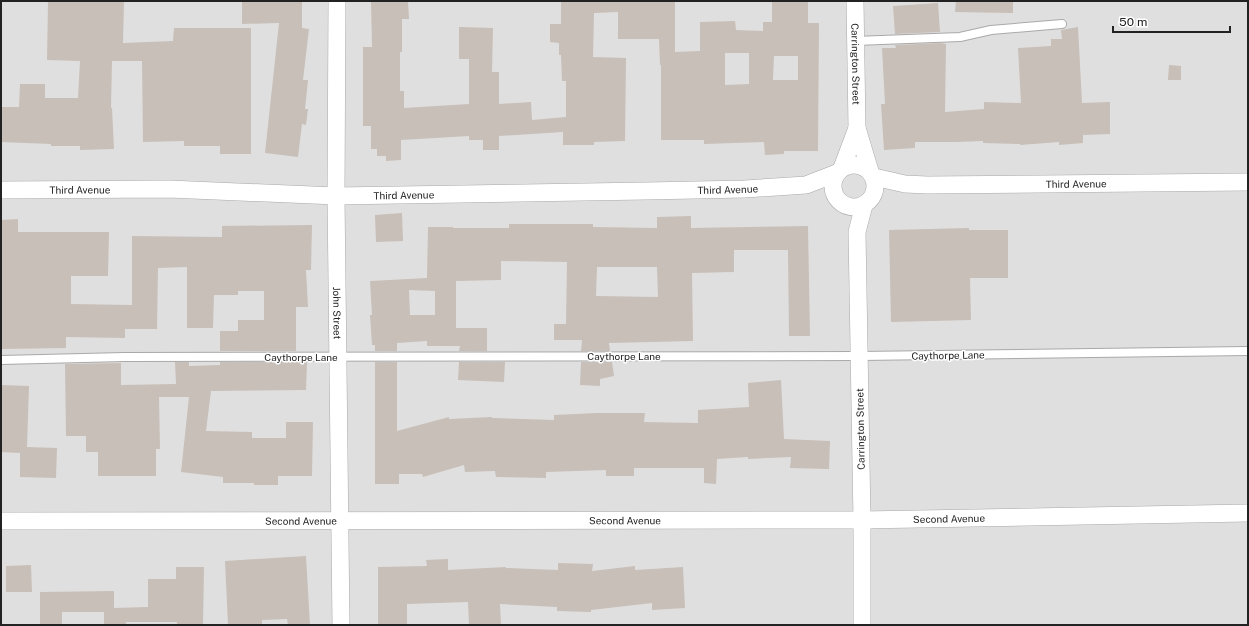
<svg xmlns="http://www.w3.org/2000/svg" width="1249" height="626" font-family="'Public Sans',sans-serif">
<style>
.residential{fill:#e0dfdf}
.building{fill:#c7bfb8;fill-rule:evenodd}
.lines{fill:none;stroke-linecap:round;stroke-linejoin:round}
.lane-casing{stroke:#a9a9a9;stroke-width:10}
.street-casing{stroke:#a9a9a9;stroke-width:18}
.lane{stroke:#fff;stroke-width:8}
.street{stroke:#fff;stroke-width:17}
.labels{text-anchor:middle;stroke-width:3;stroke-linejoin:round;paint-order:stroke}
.street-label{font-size:10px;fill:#222;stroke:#fff}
</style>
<rect width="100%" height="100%" fill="#f2efe9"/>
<path class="residential" d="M 1,1 L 1248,1 L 1248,625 L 1,625 Z"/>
<path class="building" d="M 48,1 L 124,1 L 123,43 L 173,41 L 174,28 L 251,28 L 251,154 L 220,154 L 220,146 L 184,146 L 184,141 L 143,142 L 142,61 L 112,61 L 111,108 L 112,108 L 114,149 L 80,150 L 80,146 L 51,146 L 51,144 L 1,142 L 1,107 L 19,107 L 20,84 L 45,84 L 45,98 L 78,98 L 80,61 L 47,60 Z
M 242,1 L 302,1 L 302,28 L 309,29 L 303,80 L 308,80 L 305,109 L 308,109 L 306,125 L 302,124 L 298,157 L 265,153 L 279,23 L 242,24 Z
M 371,1 L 408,1 L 409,19 L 402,19 L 402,52 L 400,52 L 400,91 L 404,91 L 404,108 L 469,104 L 469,59 L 459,59 L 459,27 L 493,28 L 492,72 L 499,72 L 499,104 L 531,102 L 532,120 L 566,117 L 566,81 L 562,81 L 561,55 L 559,55 L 559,43 L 550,42 L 550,24 L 561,24 L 561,1 L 675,1 L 675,52 L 700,51 L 700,22 L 735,21 L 736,30 L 763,31 L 763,22 L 772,22 L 772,1 L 808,1 L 808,23 L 819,23 L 818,151 L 784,151 L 784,154 L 765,155 L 764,142 L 704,144 L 704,140 L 661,140 L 661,65 L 660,65 L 659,39 L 618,39 L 618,12 L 594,13 L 593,57 L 626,58 L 625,141 L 594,142 L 594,145 L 563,145 L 563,132 L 499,136 L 499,150 L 483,150 L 483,140 L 469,140 L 469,136 L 401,140 L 401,160 L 386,161 L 386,156 L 377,156 L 377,149 L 371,149 L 371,126 L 363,126 L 363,47 L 372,47 ZM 725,53 L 749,53 L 749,84 L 725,85 ZM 774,56 L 798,56 L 798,80 L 773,80 Z
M 956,1 L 1013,1 L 1013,13 L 955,12 Z
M 938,3 L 940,32 L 895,34 L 893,6 Z
M 1078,27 L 1082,103 L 1110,102 L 1110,134 L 1083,135 L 1083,143 L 1059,145 L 1059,142 L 1020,145 L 1020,144 L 983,143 L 983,141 L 957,142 L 915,142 L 915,148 L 884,150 L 881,104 L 885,104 L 882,48 L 896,48 L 895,45 L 941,43 L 946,44 L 945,112 L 984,109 L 984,102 L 1021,103 L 1018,48 L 1051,46 L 1051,39 L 1062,39 L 1061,30 Z
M 1169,65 L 1181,66 L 1181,80 L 1168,80 Z
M 402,213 L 403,241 L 376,242 L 375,215 Z
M 691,216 L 691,228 L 808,226 L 810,336 L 789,336 L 788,250 L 734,250 L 734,272 L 692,273 L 693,341 L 609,343 L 610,351 L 581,351 L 582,340 L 554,340 L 554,324 L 566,324 L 567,262 L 501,261 L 501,280 L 456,281 L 456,328 L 487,328 L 487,351 L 459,351 L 460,346 L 427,346 L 427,341 L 397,343 L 397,351 L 375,351 L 375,345 L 372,345 L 370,315 L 372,315 L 370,281 L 427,278 L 428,227 L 453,227 L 453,228 L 509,228 L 509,224 L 593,224 L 593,227 L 657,228 L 657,217 ZM 597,267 L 657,267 L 658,297 L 596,296 ZM 409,290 L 435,291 L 435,315 L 410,315 Z
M 18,219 L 18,232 L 109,232 L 108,276 L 71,276 L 71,304 L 132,305 L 132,236 L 222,237 L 222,226 L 312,225 L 311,270 L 306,270 L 308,307 L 296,307 L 296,351 L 220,351 L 220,331 L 238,331 L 238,320 L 264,320 L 264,291 L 238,291 L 238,295 L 214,295 L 213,328 L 187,328 L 187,267 L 158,268 L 157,329 L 125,329 L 125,338 L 66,337 L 66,348 L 1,349 L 1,237 L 2,237 L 1,220 Z
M 969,228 L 969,230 L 1008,230 L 1008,278 L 970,278 L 971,320 L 891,322 L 889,230 Z
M 175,362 L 189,362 L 189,366 L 220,365 L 220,362 L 307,362 L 306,390 L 211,391 L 206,431 L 252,432 L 252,438 L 286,438 L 286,422 L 313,422 L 312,476 L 278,476 L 278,485 L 254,485 L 254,483 L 223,483 L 223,477 L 181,472 L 189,397 L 159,397 L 160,449 L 156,449 L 156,476 L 98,476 L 98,452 L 86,452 L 86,436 L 66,436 L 65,364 L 121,363 L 121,385 L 176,384 Z
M 375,362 L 397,362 L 397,431 L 449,417 L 449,419 L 492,417 L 492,418 L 554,420 L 554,415 L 597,413 L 645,413 L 644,422 L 698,423 L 698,410 L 749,407 L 748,383 L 781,380 L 784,439 L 830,441 L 829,469 L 790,468 L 791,457 L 748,459 L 748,457 L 717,459 L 716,484 L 704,483 L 704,468 L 634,468 L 634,476 L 606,476 L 606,470 L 546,472 L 546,478 L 496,477 L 495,471 L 465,472 L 464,465 L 423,477 L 422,474 L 399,474 L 399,484 L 375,484 Z
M 459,362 L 505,362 L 504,382 L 458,380 Z
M 581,362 L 612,362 L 614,376 L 600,379 L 600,386 L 580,385 Z
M 1,385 L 29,386 L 27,447 L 57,448 L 56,478 L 20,477 L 20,453 L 1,452 Z
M 306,556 L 310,625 L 288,625 L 287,619 L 262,620 L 262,625 L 228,625 L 225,561 Z
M 448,559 L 448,570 L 506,567 L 506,568 L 558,570 L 558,563 L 593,564 L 592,571 L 635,566 L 635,570 L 683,567 L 685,608 L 652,610 L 652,603 L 591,610 L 591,612 L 557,611 L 557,607 L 500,604 L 501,625 L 469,625 L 468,602 L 407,604 L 407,625 L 378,625 L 378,567 L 427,566 L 426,560 Z
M 31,565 L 32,592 L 6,592 L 6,566 Z
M 176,567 L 204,567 L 203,625 L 177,625 L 177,622 L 126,622 L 126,625 L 104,625 L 104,612 L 62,612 L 62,625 L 40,625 L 40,592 L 114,591 L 114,608 L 148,607 L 148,579 L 176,579 Z"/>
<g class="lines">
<defs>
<path id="lane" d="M 855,41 L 960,37 L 991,30 L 1062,24
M 1,360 L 124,357 L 859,356 L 1248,351"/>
<g id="street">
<path id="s1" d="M 337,1 L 336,196 L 341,625"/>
<path id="s2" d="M 855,1 L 857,128 L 870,171"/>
<circle cx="854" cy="186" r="21"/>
<path d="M 842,168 L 857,128"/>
<path id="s3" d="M 874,177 L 905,184 L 927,185 L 1248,182"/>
<path id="s4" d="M 1,190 L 169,189 L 336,196 L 646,191 L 745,189 L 806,185 L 837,173"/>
<path id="s5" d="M 1,521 L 862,520 L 1248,513"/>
<path d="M 862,625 L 862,520 L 857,232 L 864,205"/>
</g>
</defs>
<use href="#lane" class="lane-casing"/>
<use href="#street" class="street-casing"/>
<use href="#lane" class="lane"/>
<use href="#street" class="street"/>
</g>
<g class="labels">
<g class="street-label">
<text dy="4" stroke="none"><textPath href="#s2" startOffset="63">Carrington Street</textPath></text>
<text dy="4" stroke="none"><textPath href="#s3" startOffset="203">Third Avenue</textPath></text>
<text dy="4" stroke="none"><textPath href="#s4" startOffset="727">Third Avenue</textPath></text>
<text dy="4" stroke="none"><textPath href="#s4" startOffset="79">Third Avenue</textPath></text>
<text dy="4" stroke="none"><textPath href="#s4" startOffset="403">Third Avenue</textPath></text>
<text dy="4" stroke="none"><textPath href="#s1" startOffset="312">John Street</textPath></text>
<text transform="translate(948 355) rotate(-1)" y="4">Caythorpe Lane</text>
<text x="624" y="360">Caythorpe Lane</text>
<text x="301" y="361">Caythorpe Lane</text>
<text transform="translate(860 429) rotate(-91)" y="4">Carrington Street</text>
<text dy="4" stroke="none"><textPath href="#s5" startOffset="948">Second Avenue</textPath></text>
<text dy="4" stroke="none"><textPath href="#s5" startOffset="300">Second Avenue</textPath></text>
<text dy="4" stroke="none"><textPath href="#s5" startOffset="624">Second Avenue</textPath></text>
</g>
</g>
<rect width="1249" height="626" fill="none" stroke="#222222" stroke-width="4"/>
<path d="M1113 26v6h117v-6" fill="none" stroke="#222222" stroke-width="2"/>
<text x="1119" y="26" font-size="12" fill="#222222" stroke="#ffffff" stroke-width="3" paint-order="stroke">50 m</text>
</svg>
